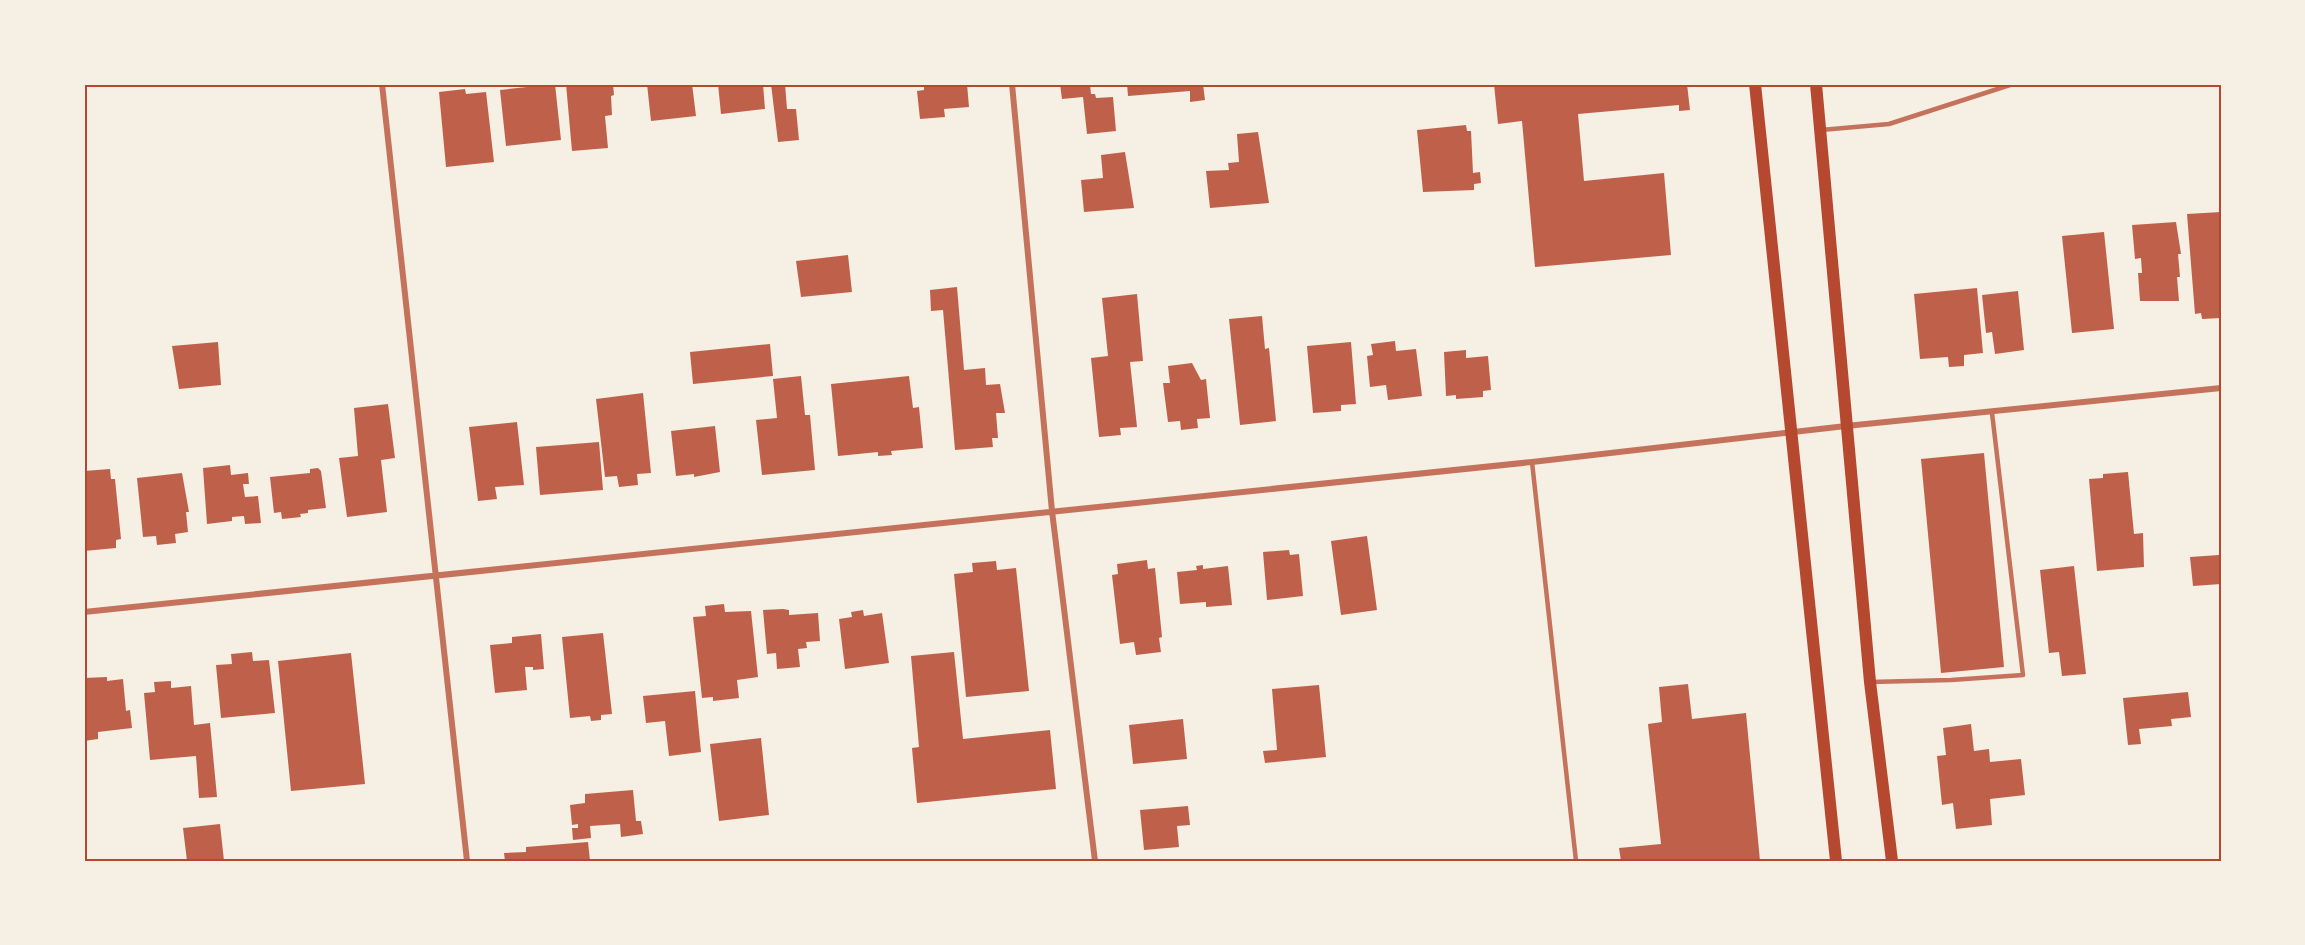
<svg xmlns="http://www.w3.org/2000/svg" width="2305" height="945" font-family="Roboto,sans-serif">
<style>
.building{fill:#bf614a}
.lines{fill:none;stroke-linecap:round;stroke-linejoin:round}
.service{stroke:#c5725c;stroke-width:4.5}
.minor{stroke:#c5725c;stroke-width:6}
.secondary{stroke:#b5482f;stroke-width:12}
.neatline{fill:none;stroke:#b5482f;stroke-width:2}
</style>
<rect width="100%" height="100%" fill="#f6efe4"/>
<path class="building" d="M 536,84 L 555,84 L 561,140 L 506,146 L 500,90 L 536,86 Z
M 566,84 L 613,84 L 614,95 L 611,96 L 612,115 L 605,116 L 608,148 L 572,151 Z
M 647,84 L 692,84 L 696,116 L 651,121 Z
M 718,84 L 763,84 L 765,109 L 721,114 Z
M 771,84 L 785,84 L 787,109 L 796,109 L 799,140 L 778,142 Z
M 924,84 L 967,84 L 969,107 L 944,109 L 945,117 L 920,119 L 917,91 L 924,90 Z
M 1060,84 L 1090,84 L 1091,94 L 1095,94 L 1096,98 L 1113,97 L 1116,131 L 1087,134 L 1083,97 L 1062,99 Z
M 1127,84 L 1203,84 L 1205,100 L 1190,102 L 1190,91 L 1128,96 Z
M 1494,84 L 1687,84 L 1690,110 L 1679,111 L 1679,105 L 1578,114 L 1584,181 L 1664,173 L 1671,255 L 1535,267 L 1522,121 L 1498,124 Z
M 465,89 L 466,94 L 486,92 L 494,162 L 446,167 L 439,92 Z
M 1466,125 L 1467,131 L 1471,131 L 1473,173 L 1480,172 L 1481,183 L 1474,184 L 1474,190 L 1423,192 L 1417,130 Z
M 1258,132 L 1269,203 L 1210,208 L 1206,171 L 1229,170 L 1228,163 L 1239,162 L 1237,134 Z
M 1125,152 L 1134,208 L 1084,212 L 1081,180 L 1103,178 L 1101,155 Z
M 2221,212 L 2221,318 L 2202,319 L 2201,313 L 2195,314 L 2187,214 Z
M 2176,222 L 2181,254 L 2178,254 L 2180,277 L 2177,277 L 2179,301 L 2140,301 L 2138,273 L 2142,273 L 2141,258 L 2135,259 L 2132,225 Z
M 2104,232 L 2114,329 L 2072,333 L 2062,236 Z
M 848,255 L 852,292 L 801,297 L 796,261 Z
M 957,287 L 964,370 L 985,368 L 986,385 L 1000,384 L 1005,413 L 996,413 L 998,438 L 992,438 L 993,447 L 955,450 L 943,310 L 931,311 L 930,290 Z
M 1977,288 L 1983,353 L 1964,355 L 1964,366 L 1949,367 L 1948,357 L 1920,359 L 1914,294 Z
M 2018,291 L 2024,350 L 1995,354 L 1992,332 L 1986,333 L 1982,295 Z
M 1137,294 L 1143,361 L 1130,362 L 1137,427 L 1120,428 L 1121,435 L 1099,437 L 1091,358 L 1108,356 L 1102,298 Z
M 1262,316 L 1265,349 L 1269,348 L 1276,421 L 1240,425 L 1229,319 Z
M 1395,341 L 1396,351 L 1416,349 L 1422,396 L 1388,400 L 1386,385 L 1370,387 L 1367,356 L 1373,355 L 1371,344 Z
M 218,342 L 221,385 L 179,389 L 172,346 Z
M 1351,342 L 1356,404 L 1341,405 L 1341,411 L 1313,413 L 1307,346 Z
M 770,344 L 773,376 L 693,384 L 690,352 Z
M 1466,350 L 1466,358 L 1488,356 L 1491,390 L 1483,391 L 1483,397 L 1456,399 L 1456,395 L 1446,396 L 1444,352 Z
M 1192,363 L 1201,380 L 1206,379 L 1210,418 L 1197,419 L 1198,428 L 1181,430 L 1180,421 L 1168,422 L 1163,383 L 1170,383 L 1168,366 Z
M 801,376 L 805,415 L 810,415 L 815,470 L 762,475 L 756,420 L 777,418 L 773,379 Z
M 909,376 L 913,408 L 919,407 L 923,448 L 891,451 L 892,455 L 878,456 L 878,452 L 838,456 L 831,384 Z
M 643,393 L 651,473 L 637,474 L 638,485 L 619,487 L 617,476 L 605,477 L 596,399 Z
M 388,404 L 395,458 L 381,460 L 387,512 L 347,517 L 339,458 L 358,456 L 354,408 Z
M 517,422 L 524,485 L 495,487 L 497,499 L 478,501 L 469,427 Z
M 715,426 L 720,472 L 694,477 L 694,474 L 676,476 L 671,431 Z
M 599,442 L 603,490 L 540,495 L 536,447 Z
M 1984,453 L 2004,667 L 1941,673 L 1921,459 Z
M 230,465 L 231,475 L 248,473 L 249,484 L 243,484 L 245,497 L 258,496 L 261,523 L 245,524 L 244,516 L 232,517 L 232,521 L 207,524 L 203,468 Z
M 318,468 L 321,471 L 326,508 L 308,510 L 308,513 L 300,514 L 301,517 L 282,519 L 281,512 L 274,513 L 270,477 L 310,473 L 310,469 Z
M 110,469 L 111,479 L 115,479 L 121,539 L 116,540 L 116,548 L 84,551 L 84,471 Z
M 2128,472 L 2134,534 L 2143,533 L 2144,567 L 2097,571 L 2089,479 L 2103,478 L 2103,474 Z
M 182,473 L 189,512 L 186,512 L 188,532 L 175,534 L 176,543 L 157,545 L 156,536 L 143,537 L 137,478 Z
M 1367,536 L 1377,610 L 1341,615 L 1331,541 Z
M 1289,550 L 1290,555 L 1299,554 L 1303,596 L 1267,600 L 1263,552 Z
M 2219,555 L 2221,584 L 2193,586 L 2190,557 Z
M 1147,560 L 1148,569 L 1155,568 L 1162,637 L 1159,638 L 1161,652 L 1136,655 L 1134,642 L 1120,644 L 1112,575 L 1118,574 L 1117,564 Z
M 996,561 L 997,570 L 1016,568 L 1029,691 L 966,697 L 954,574 L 973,572 L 972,563 Z
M 1203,565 L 1203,569 L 1228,566 L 1232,605 L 1206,607 L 1206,602 L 1180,604 L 1177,572 L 1197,570 L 1196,566 Z
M 2074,566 L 2086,674 L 2062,676 L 2059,652 L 2049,653 L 2040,570 Z
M 724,604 L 725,612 L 751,611 L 758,677 L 737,680 L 739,698 L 713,701 L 713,697 L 702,698 L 693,617 L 706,616 L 705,606 Z
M 783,609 L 789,610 L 789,615 L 818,613 L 820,641 L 806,642 L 807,648 L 798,649 L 800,667 L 777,669 L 776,653 L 767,654 L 763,610 Z
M 863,610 L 864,616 L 882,613 L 889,663 L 845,669 L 839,619 L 852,617 L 851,612 Z
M 603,633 L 612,714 L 601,715 L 601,720 L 591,721 L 590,716 L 570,718 L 562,637 Z
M 541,634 L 544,669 L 533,670 L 533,667 L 525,667 L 527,690 L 495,693 L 490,645 L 512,643 L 512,637 Z
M 252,652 L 253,661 L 269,660 L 275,713 L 221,718 L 216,665 L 232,664 L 231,654 Z
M 954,652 L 963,739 L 1050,730 L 1056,789 L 917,803 L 912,748 L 919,747 L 911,656 Z
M 351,653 L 365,784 L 291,791 L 278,661 Z
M 107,677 L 107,681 L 123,679 L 126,711 L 130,710 L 132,728 L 98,732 L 98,739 L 84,741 L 84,678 Z
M 171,681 L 171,688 L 191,686 L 194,725 L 210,723 L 217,797 L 199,798 L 196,756 L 150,760 L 144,693 L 155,692 L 154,682 Z
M 1688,684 L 1692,719 L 1746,713 L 1760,861 L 1621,861 L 1619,848 L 1661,844 L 1648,724 L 1662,722 L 1659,687 Z
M 1319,685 L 1326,757 L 1265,763 L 1263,751 L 1277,750 L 1272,689 Z
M 695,691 L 701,752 L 669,756 L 665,721 L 646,723 L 643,696 Z
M 2188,692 L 2191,717 L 2171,719 L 2172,726 L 2139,729 L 2141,744 L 2128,745 L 2123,698 Z
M 1183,719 L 1187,759 L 1133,764 L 1129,725 Z
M 1971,724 L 1974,751 L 1989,749 L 1990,762 L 2021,759 L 2025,795 L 1990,799 L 1992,825 L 1956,829 L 1953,803 L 1942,805 L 1937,756 L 1946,755 L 1943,728 Z
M 761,738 L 769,815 L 719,821 L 710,744 Z
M 633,790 L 636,821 L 641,821 L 643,834 L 621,837 L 620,824 L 590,826 L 591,838 L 573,840 L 572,828 L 578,828 L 578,824 L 572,825 L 570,805 L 585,803 L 585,794 Z
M 1188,806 L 1190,825 L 1177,826 L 1179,847 L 1144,850 L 1140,810 Z
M 220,824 L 224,861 L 187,861 L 183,828 Z
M 588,842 L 590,861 L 505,861 L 504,853 L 526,852 L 526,847 Z"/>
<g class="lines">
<path class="service" d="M 1821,130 L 1889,124 L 2013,84
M 1532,462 L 1576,861
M 1870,682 L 1951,680 L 2023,675 L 1992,413"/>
<path class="minor" d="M 382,84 L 467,861
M 1012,84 L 1052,511 L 1095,861
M 84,612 L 1532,462 L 1846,426 L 2221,388"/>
<path class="secondary" d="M 1755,84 L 1836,861
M 1816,84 L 1870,682 L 1892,861"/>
</g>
<rect width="2305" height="945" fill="none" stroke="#f6efe4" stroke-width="171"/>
<rect x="86" y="86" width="2134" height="774" class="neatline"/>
</svg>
